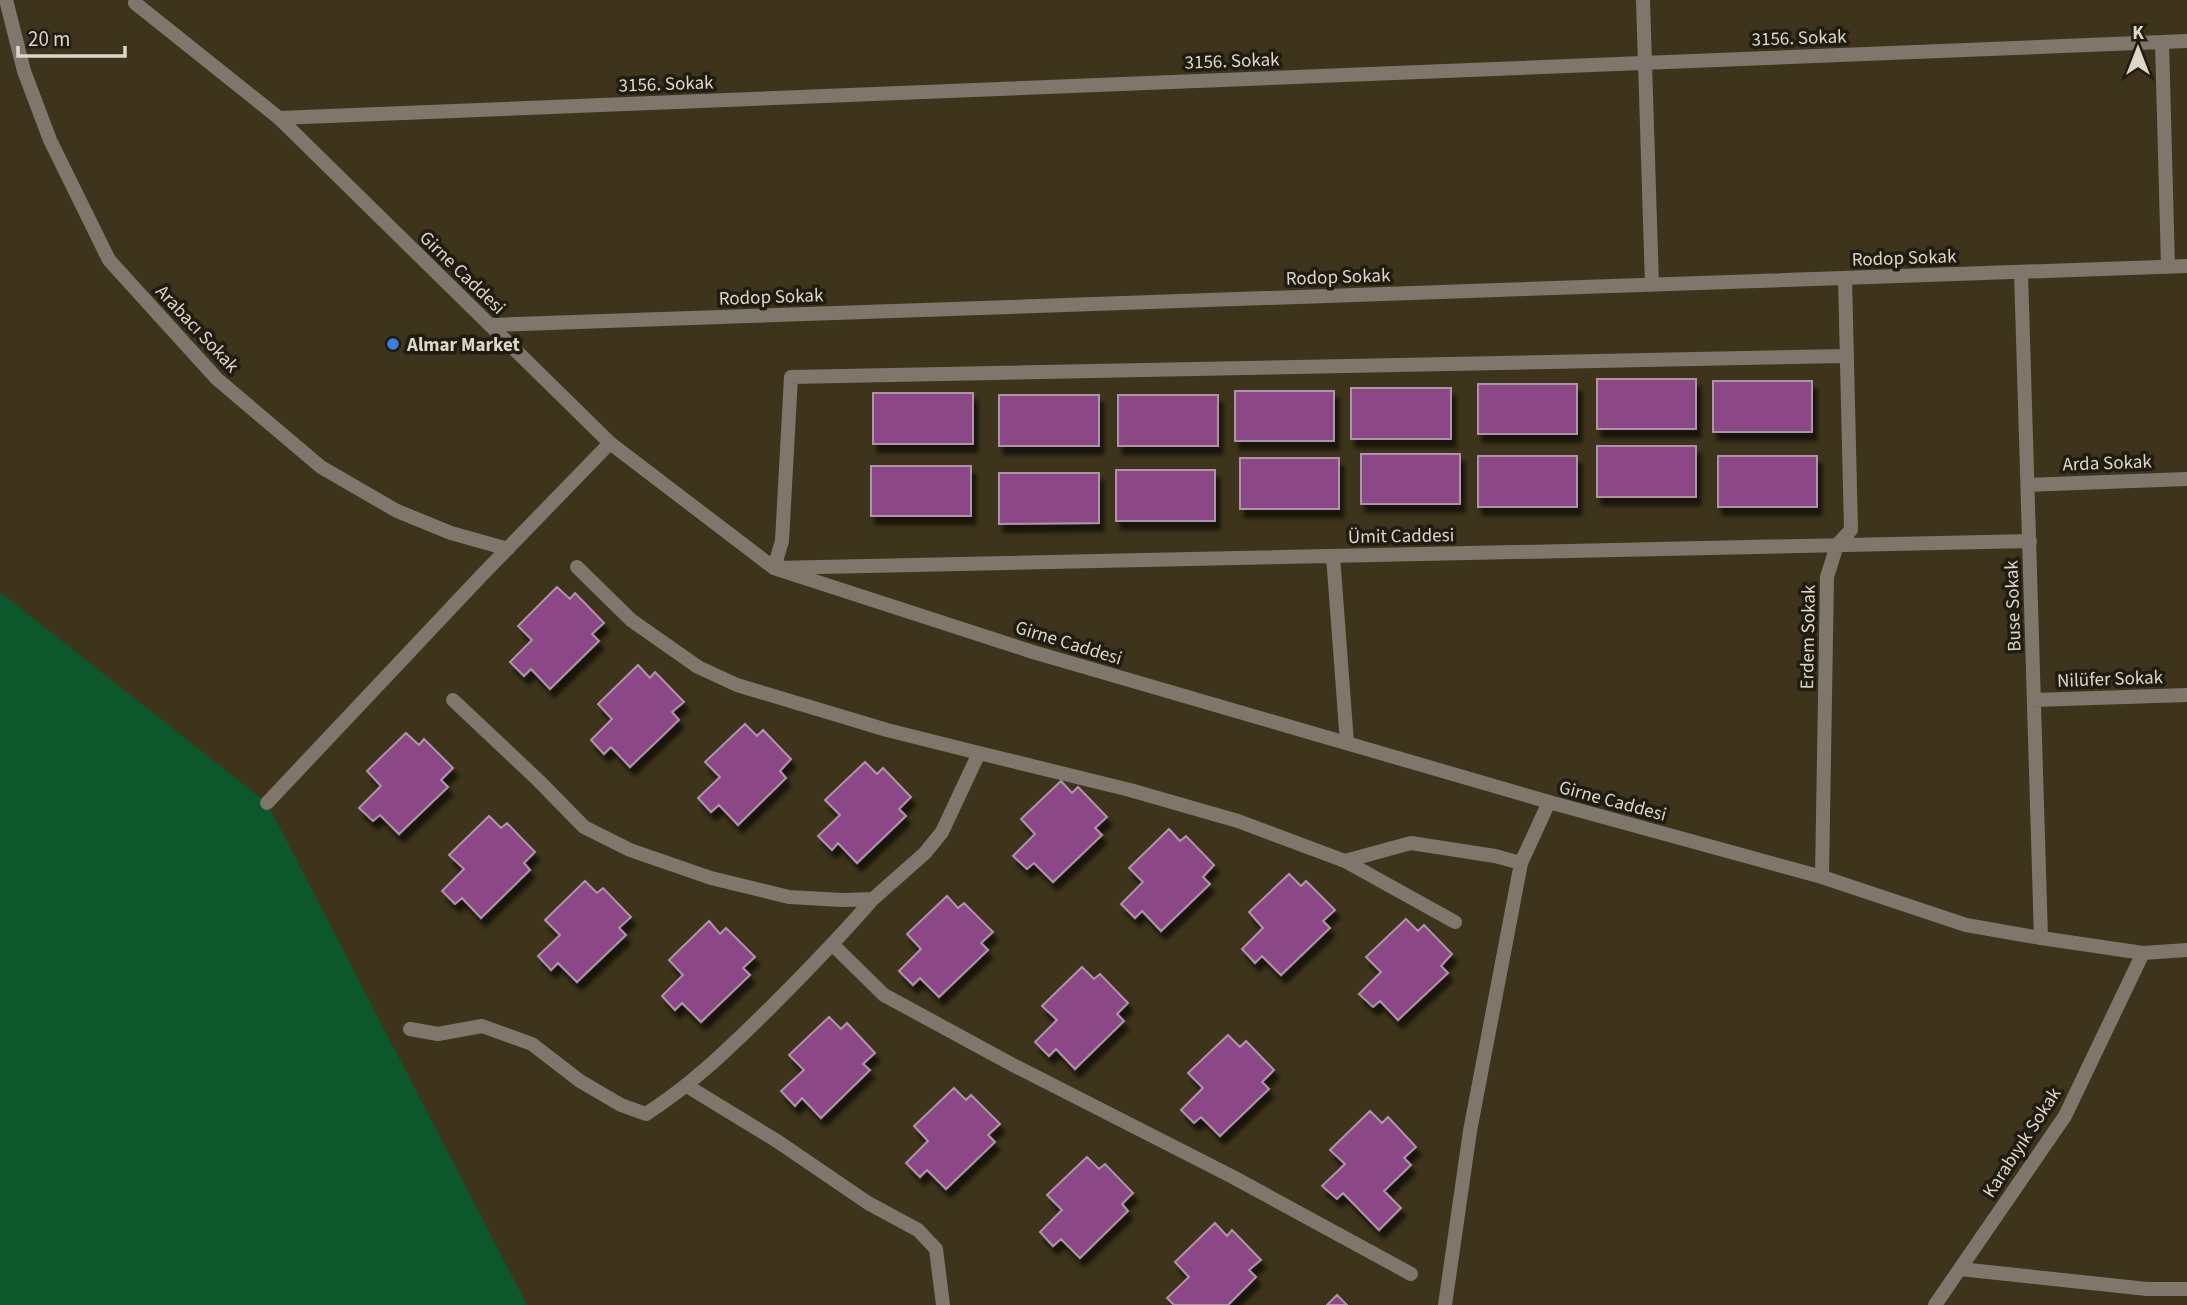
<svg xmlns="http://www.w3.org/2000/svg" width="2187" height="1305" font-family="'Source Sans 3',sans-serif">
<style>
.green{fill:#0c582c}
.building{fill:#8c4686;stroke:#ad94a9;stroke-width:2;filter:url(#shadow)}
.lines{fill:none;stroke-linecap:round;stroke-linejoin:round}
.service{stroke:#7f776c;stroke-width:14}
.minor{stroke:#7f776c;stroke-width:14}
.tertiary{stroke:#7f776c;stroke-width:14}
.shop-dot{fill:#3f7fe0;stroke:#201c11;stroke-width:2.5}
.labels{text-anchor:middle;stroke-width:7;stroke-linejoin:round;paint-order:stroke}
.street-label{font-size:19px;fill:#ddd7c9;stroke:#201c11}
.poi-label{font-size:19px;font-weight:bold;fill:#ddd7c9;stroke:#201c11;text-anchor:start}
</style>
<defs>
<filter id="shadow"><feDropShadow dx="4.5" dy="8" stdDeviation="2" flood-color="#0009"/></filter>
</defs>
<rect width="100%" height="100%" fill="#3d341b"/>
<path class="green" d="M 0,592 L 267,803 L 527,1305 L 0,1305 Z"/>
<path class="building" d="M 1597,379 L 1696,379 L 1696,429 L 1597,429 Z
M 1713,381 L 1812,381 L 1812,432 L 1713,432 Z
M 1478,384 L 1577,384 L 1577,434 L 1478,434 Z
M 1351,388 L 1451,388 L 1451,439 L 1351,439 Z
M 1235,391 L 1334,391 L 1334,441 L 1235,441 Z
M 873,393 L 973,393 L 973,444 L 873,444 Z
M 999,395 L 1099,395 L 1099,446 L 999,446 Z
M 1118,395 L 1218,395 L 1218,446 L 1118,446 Z
M 1597,446 L 1696,446 L 1696,497 L 1597,497 Z
M 1361,454 L 1460,454 L 1460,504 L 1361,504 Z
M 1478,456 L 1577,456 L 1577,507 L 1478,507 Z
M 1718,456 L 1817,456 L 1817,507 L 1718,507 Z
M 1240,458 L 1339,458 L 1339,509 L 1240,509 Z
M 871,466 L 971,466 L 971,516 L 871,516 Z
M 1116,470 L 1215,470 L 1215,521 L 1116,521 Z
M 999,473 L 1099,473 L 1099,523 L 999,524 Z
M 557,587 L 570,599 L 575,593 L 604,623 L 592,634 L 599,641 L 550,689 L 531,669 L 524,676 L 510,662 L 532,640 L 518,626 Z
M 638,665 L 650,678 L 655,672 L 684,702 L 672,712 L 679,720 L 630,767 L 611,747 L 604,754 L 591,740 L 612,719 L 598,704 Z
M 745,724 L 757,736 L 763,730 L 791,759 L 780,771 L 786,778 L 738,825 L 719,805 L 711,812 L 698,798 L 720,777 L 705,762 Z
M 406,733 L 419,745 L 424,739 L 453,768 L 441,780 L 448,787 L 399,834 L 380,815 L 373,821 L 359,808 L 381,786 L 367,771 Z
M 865,762 L 877,774 L 883,768 L 911,797 L 899,809 L 906,816 L 857,863 L 838,843 L 832,850 L 818,836 L 840,815 L 825,800 Z
M 1061,781 L 1072,793 L 1078,787 L 1107,817 L 1095,828 L 1102,835 L 1053,882 L 1034,863 L 1027,869 L 1013,856 L 1035,834 L 1021,819 Z
M 489,816 L 501,828 L 507,823 L 535,852 L 524,863 L 530,870 L 481,918 L 462,898 L 455,904 L 442,891 L 464,869 L 449,855 Z
M 1169,829 L 1180,841 L 1186,836 L 1214,865 L 1203,877 L 1210,884 L 1161,931 L 1142,911 L 1135,918 L 1121,904 L 1143,882 L 1129,868 Z
M 1289,874 L 1301,886 L 1306,881 L 1335,910 L 1323,921 L 1330,928 L 1281,975 L 1262,956 L 1255,963 L 1242,949 L 1263,928 L 1249,912 Z
M 585,881 L 597,893 L 603,888 L 631,917 L 619,928 L 626,935 L 577,982 L 558,963 L 551,970 L 538,956 L 560,935 L 545,920 Z
M 947,896 L 958,908 L 964,903 L 993,932 L 981,943 L 988,950 L 939,997 L 920,978 L 913,985 L 899,971 L 921,949 L 907,934 Z
M 1406,919 L 1418,931 L 1424,925 L 1452,954 L 1441,966 L 1448,973 L 1398,1020 L 1380,1001 L 1373,1007 L 1359,994 L 1381,972 L 1366,957 Z
M 709,921 L 720,934 L 726,928 L 755,957 L 743,968 L 750,975 L 701,1022 L 682,1003 L 675,1010 L 662,996 L 683,975 L 669,960 Z
M 1082,967 L 1094,979 L 1100,974 L 1128,1003 L 1117,1014 L 1124,1021 L 1075,1069 L 1056,1049 L 1049,1056 L 1035,1042 L 1057,1020 L 1042,1006 Z
M 829,1017 L 841,1029 L 847,1023 L 875,1053 L 863,1064 L 870,1070 L 821,1118 L 802,1098 L 795,1106 L 781,1091 L 804,1070 L 789,1055 Z
M 1228,1035 L 1240,1047 L 1246,1041 L 1274,1070 L 1262,1082 L 1269,1089 L 1220,1136 L 1201,1117 L 1194,1123 L 1181,1110 L 1203,1088 L 1188,1073 Z
M 954,1088 L 966,1100 L 971,1095 L 1000,1124 L 988,1135 L 995,1142 L 946,1189 L 927,1170 L 920,1177 L 906,1163 L 928,1141 L 914,1126 Z
M 1370,1111 L 1382,1123 L 1388,1117 L 1416,1147 L 1404,1158 L 1411,1165 L 1384,1191 L 1401,1208 L 1379,1230 L 1343,1193 L 1337,1199 L 1322,1186 L 1345,1164 L 1330,1150 Z
M 1087,1157 L 1099,1169 L 1105,1164 L 1133,1193 L 1122,1204 L 1128,1211 L 1080,1258 L 1061,1239 L 1053,1246 L 1040,1232 L 1062,1210 L 1047,1195 Z
M 1215,1223 L 1227,1236 L 1232,1230 L 1261,1260 L 1249,1270 L 1256,1277 L 1228,1305 L 1174,1305 L 1167,1298 L 1189,1277 L 1175,1262 Z
M 1337,1295 L 1347,1305 L 1327,1305 Z"/>
<g class="lines">
<path class="service" d="M 577,567 L 631,620 L 698,667 L 737,685 L 887,730 L 979,753
M 453,700 L 539,781 L 584,827 L 630,850 L 711,878 L 789,897 L 842,900 L 873,899 L 925,853 L 942,832 L 979,753 L 1130,790 L 1238,821 L 1345,861 L 1455,922
M 1345,861 L 1411,843 L 1495,856 L 1521,863
M 833,945 L 884,995 L 1015,1066 L 1233,1177 L 1411,1274
M 410,1029 L 438,1034 L 482,1026 L 532,1044 L 580,1081 L 621,1105 L 646,1114 C 693,1084 729,1048 769,1009 C 805,973 840,937 873,899
M 687,1086 L 777,1141 L 868,1203 L 918,1230 L 936,1249 L 943,1305"/>
<path class="minor" d="M 6,0 L 24,71 L 50,140 L 109,260 L 217,379 L 321,467 L 397,511 L 451,533 L 508,549
M 1643,0 L 1652,285
M 2162,42 L 2168,267
M 279,118 L 2187,41
M 2021,272 L 2041,938
M 490,325 L 2187,266
M 1847,356 L 791,377 L 782,541 L 774,568 L 2030,541
M 2028,485 L 2187,479
M 1333,556 L 1347,743
M 2034,700 L 2187,695
M 267,803 L 481,576 L 610,443
M 1822,877 L 1827,577 L 1837,545 L 1851,530 L 1845,278
M 1960,1269 L 2147,1289 L 2187,1289
M 1445,1305 L 1470,1131 L 1521,863 L 1549,802
M 1935,1305 L 2065,1116 L 2143,953"/>
<path class="tertiary" d="M 135,3 L 279,118 L 610,443 L 774,568 L 1033,652 L 1549,802 L 1822,877 L 1966,925 L 2041,938 L 2143,953 L 2187,950"/>
</g>
<circle class="shop-dot" cx="393" cy="344" r="7"/>
<g class="labels">
<g class="street-label">
<text transform="translate(1799 37) rotate(-2)" y="7">3156. Sokak</text>
<text transform="translate(1232 60) rotate(-2)" y="7">3156. Sokak</text>
<text transform="translate(666 83) rotate(-2)" y="7">3156. Sokak</text>
<text transform="translate(1904 257) rotate(-2)" y="7">Rodop Sokak</text>
<text transform="translate(463 272) rotate(44)" y="7">Girne Caddesi</text>
<text transform="translate(1338 276) rotate(-2)" y="7">Rodop Sokak</text>
<text transform="translate(771 296) rotate(-2)" y="7">Rodop Sokak</text>
<text transform="translate(198 328) rotate(47)" y="7">Arabacı Sokak</text>
<text transform="translate(2107 462) rotate(-2)" y="7">Arda Sokak</text>
<text transform="translate(1401 535) rotate(-1)" y="7">Ümit Caddesi</text>
<text transform="translate(2012 606) rotate(-92)" y="7">Buse Sokak</text>
<text transform="translate(1807 637) rotate(-89)" y="7">Erdem Sokak</text>
<text transform="translate(1069 642) rotate(17)" y="7">Girne Caddesi</text>
<text transform="translate(2110 678) rotate(-2)" y="7">Nilüfer Sokak</text>
<text transform="translate(1613 800) rotate(15)" y="7">Girne Caddesi</text>
<text transform="translate(2021 1142) rotate(-57)" y="7">Karabıyık Sokak</text>
</g>
<g class="poi-label">
<text x="407" y="351">Almar Market</text>
</g>
</g>
<g transform="translate(2138 49)" stroke="#201c11" stroke-width="5" paint-order="stroke">
<path d="M0-5L12 26L0 18L-12 26Z" fill="#ddd7c9"/>
<text y="-10" font-size="19" font-weight="bold" text-anchor="middle" fill="#ddd7c9">K</text>
</g>
<path d="M18 46v10h107v-10" fill="none" stroke="#ddd7c9" stroke-width="3.5"/>
<text x="28" y="46" font-size="21" fill="#ddd7c9" stroke="#201c11" stroke-width="5" paint-order="stroke">20 m</text>
</svg>
